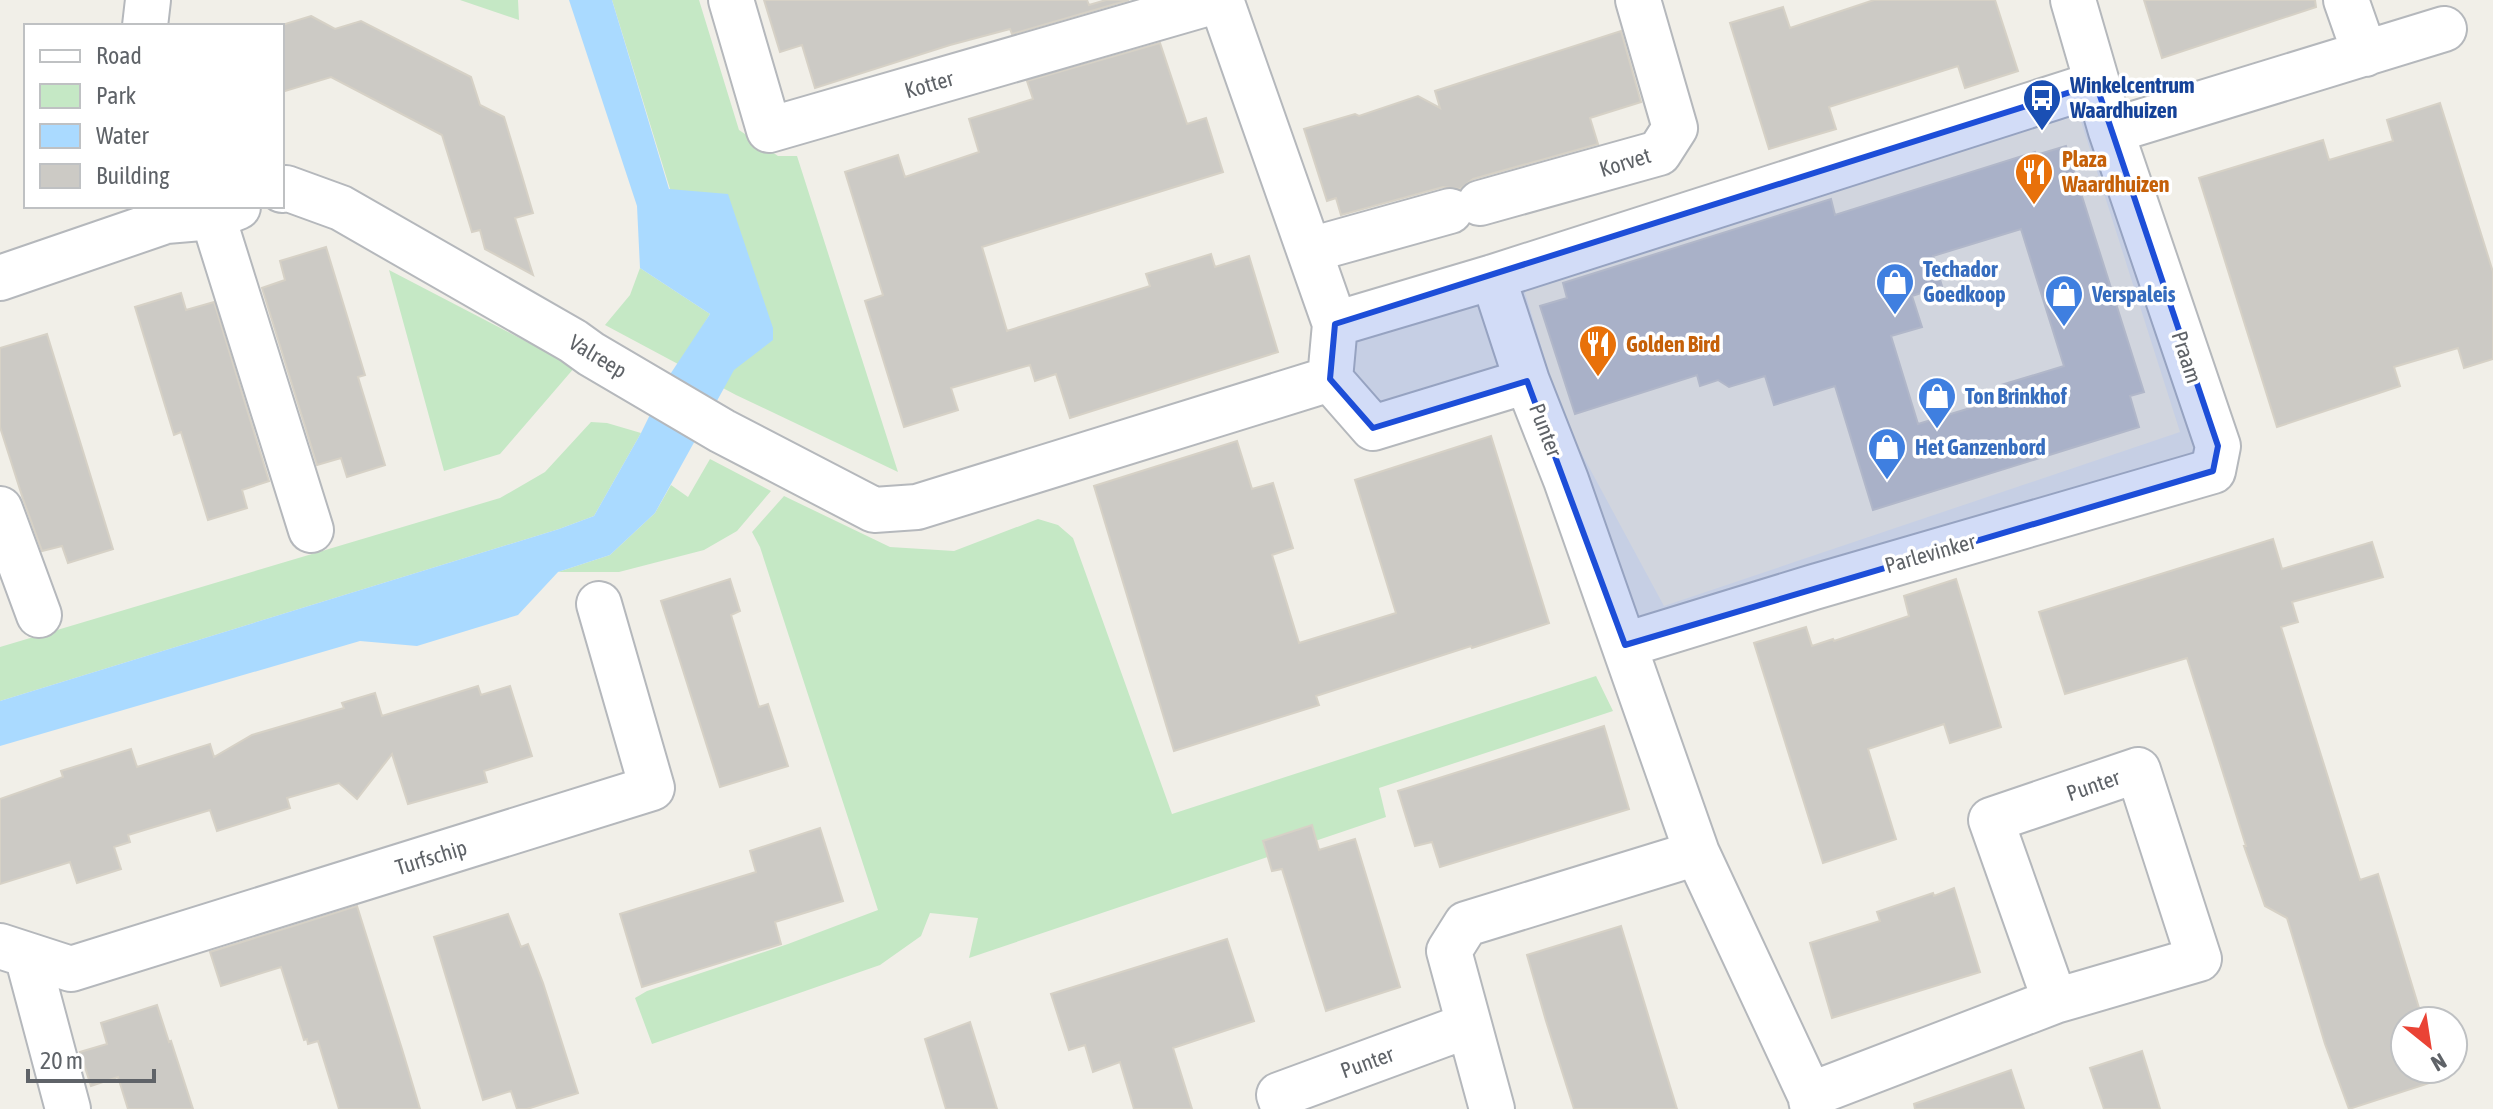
<svg xmlns="http://www.w3.org/2000/svg" width="2493" height="1109" font-family="'Asap Condensed',sans-serif">
<style>
.commercial{fill:#fef7e0}
.green{fill:#c5e8c5}
.water{fill:#aadaff}
.building{fill:#cccac5;stroke:#d6d1c6;stroke-width:2;fill-rule:evenodd}
.lines{fill:none;stroke-linecap:round;stroke-linejoin:round}
.minor-casing{stroke:#b5b8bc;stroke-width:48}
.minor{stroke:#fff;stroke-width:44}
.marked{fill:#1d4ed8;fill-opacity:0.2;stroke:#1d4ed8;stroke-width:6;stroke-linejoin:round}
.labels{text-anchor:middle;stroke-width:7;stroke-linejoin:round;paint-order:stroke}
.street-label{font-size:22px;fill:#5f6368;stroke:#fff}
.transit-label{font-size:22px;font-weight:bold;fill:#164399;stroke:#fff;text-anchor:start}
.food-label{font-size:22px;font-weight:bold;fill:#c56008;stroke:#fff;text-anchor:start}
.shop-label{font-size:22px;font-weight:bold;fill:#366cbe;stroke:#fff;text-anchor:start}
</style>
<rect width="100%" height="100%" fill="#f1efe8"/>
<path class="commercial" d="M 2078,112 L 2180,432 L 1664,606 L 1563,419 L 1524,289 Z"/>
<path class="green" d="M 460,0 L 518,0 L 519,20 Z
M 612,0 L 699,0 L 739,130 L 778,156 L 797,156 L 898,472 L 736,395 L 605,325 L 630,295 L 640,268 L 710,314 L 686,354 L 734,370 L 670,189 Z
M 389,270 L 575,367 L 500,454 L 444,471 Z
M 591,422 L 607,423 L 641,433 L 594,516 L 559,529 L 0,701 L 0,647 L 500,498 L 545,472 Z
M 710,459 L 771,491 L 737,531 L 704,550 L 619,572 L 558,572 L 610,555 L 655,513 L 671,485 L 688,497 Z
M 784,496 L 890,547 L 954,551 L 1038,519 L 1058,525 L 1073,538 L 1172,814 L 1596,676 L 1613,711 L 1379,788 L 1386,817 L 969,958 L 978,918 L 930,913 L 921,936 L 880,965 L 652,1044 L 635,998 L 647,991 L 788,944 L 878,910 L 760,547 L 752,532 Z"/>
<path class="water" d="M 569,0 L 612,0 L 669,189 L 728,194 L 773,328 L 773,340 L 734,370 L 655,513 L 610,555 L 558,572 L 518,615 L 417,646 L 360,641 L 0,746 L 0,701 L 559,529 L 594,516 L 641,433 L 669,376 L 710,314 L 640,268 L 637,206 Z"/>
<path class="building" d="M 764,0 L 1087,0 L 1089,5 L 1106,0 L 1129,0 L 1012,34 L 1010,29 L 950,45 L 815,88 L 802,45 L 780,52 Z
M 1874,0 L 1995,0 L 2018,71 L 1965,88 L 1958,66 L 1829,107 L 1836,129 L 1769,149 L 1730,23 L 1783,7 L 1790,28 Z
M 2144,0 L 2315,0 L 2316,7 L 2162,58 Z
M 311,16 L 335,29 L 361,21 L 471,77 L 480,105 L 504,117 L 522,176 L 533,213 L 515,218 L 533,275 L 485,249 L 480,230 L 472,232 L 442,135 L 331,77 L 282,92 L 282,25 Z
M 1621,31 L 1641,102 L 1590,118 L 1598,144 L 1473,179 L 1460,189 L 1443,187 L 1341,215 L 1336,198 L 1327,201 L 1304,129 L 1355,114 L 1359,116 L 1418,96 L 1440,108 L 1435,91 Z
M 1160,43 L 1187,124 L 1206,118 L 1223,172 L 982,247 L 1007,331 L 1150,286 L 1146,274 L 1179,264 L 1211,254 L 1215,267 L 1249,256 L 1278,352 L 1070,418 L 1056,374 L 1035,381 L 1030,365 L 951,388 L 958,410 L 904,427 L 865,301 L 883,295 L 845,172 L 898,155 L 905,177 L 979,152 L 969,119 L 1033,99 L 1027,81 Z
M 2440,103 L 2493,272 L 2493,359 L 2464,368 L 2458,348 L 2394,367 L 2400,386 L 2277,427 L 2199,178 L 2323,140 L 2329,160 L 2393,141 L 2387,120 Z
M 2066,146 L 2144,392 L 2130,396 L 2139,427 L 1873,510 L 1835,386 L 1774,405 L 1765,376 L 1729,387 L 1718,380 L 1700,386 L 1697,375 L 1575,414 L 1540,306 L 1567,298 L 1563,283 L 1831,199 L 1835,215 L 2035,152 L 2036,155 ZM 2021,229 L 2064,366 L 1998,386 L 2003,398 L 1918,424 L 1891,336 L 1922,327 L 1912,296 L 1942,286 L 1933,256 Z
M 326,247 L 365,375 L 358,377 L 385,465 L 347,477 L 341,458 L 317,465 L 262,288 L 285,280 L 280,261 Z
M 181,293 L 186,310 L 214,302 L 269,481 L 242,490 L 247,508 L 208,520 L 181,432 L 174,435 L 135,307 Z
M 47,334 L 113,549 L 68,563 L 62,546 L 42,551 L 23,499 L 0,427 L 0,348 Z
M 1491,436 L 1549,623 L 1472,648 L 1471,646 L 1316,696 L 1319,705 L 1174,751 L 1094,486 L 1237,441 L 1252,489 L 1273,483 L 1293,548 L 1272,555 L 1299,643 L 1396,613 L 1355,480 Z
M 2273,539 L 2282,569 L 2372,542 L 2383,577 L 2292,602 L 2298,622 L 2281,627 L 2360,880 L 2378,874 L 2423,1021 L 2405,1021 L 2405,1069 L 2438,1069 L 2442,1079 L 2349,1109 L 2325,1044 L 2287,918 L 2265,906 L 2244,846 L 2246,846 L 2187,658 L 2065,694 L 2039,612 Z
M 730,579 L 740,611 L 731,615 L 759,707 L 768,704 L 788,766 L 720,787 L 661,601 Z
M 1956,579 L 2001,727 L 1950,743 L 1944,724 L 1868,749 L 1896,839 L 1823,863 L 1754,643 L 1806,627 L 1812,646 L 1833,639 L 1834,641 L 1909,616 L 1904,596 Z
M 478,686 L 481,695 L 510,686 L 532,756 L 484,771 L 487,782 L 408,804 L 392,754 L 357,799 L 339,783 L 287,798 L 290,808 L 217,831 L 210,810 L 128,835 L 130,842 L 114,847 L 121,869 L 77,883 L 70,862 L 0,884 L 0,799 L 63,777 L 61,771 L 131,749 L 137,767 L 210,744 L 214,757 L 252,735 L 344,708 L 342,703 L 375,693 L 382,716 Z
M 1604,726 L 1629,809 L 1440,867 L 1432,842 L 1415,846 L 1398,791 Z
M 1312,825 L 1319,850 L 1355,839 L 1400,987 L 1326,1011 L 1282,869 L 1272,871 L 1263,841 Z
M 820,828 L 843,901 L 775,922 L 781,944 L 642,987 L 620,914 L 756,872 L 750,851 Z
M 1954,888 L 1980,972 L 1832,1018 L 1810,943 L 1880,921 L 1877,912 L 1933,893 L 1934,896 Z
M 357,906 L 402,1049 L 420,1109 L 339,1109 L 318,1041 L 308,1044 L 307,1039 L 304,1040 L 281,967 L 221,986 L 210,952 Z
M 508,914 L 521,947 L 528,944 L 543,983 L 578,1093 L 527,1109 L 517,1109 L 511,1091 L 483,1100 L 434,937 Z
M 1621,926 L 1652,1028 L 1677,1109 L 1574,1109 L 1546,1021 L 1527,955 Z
M 1227,939 L 1254,1021 L 1173,1048 L 1192,1109 L 1134,1109 L 1120,1062 L 1093,1072 L 1085,1045 L 1069,1050 L 1051,994 Z
M 157,1005 L 169,1042 L 171,1041 L 193,1109 L 128,1109 L 118,1077 L 91,1086 L 80,1052 L 107,1044 L 101,1023 Z
M 970,1022 L 997,1109 L 946,1109 L 925,1039 Z
M 2142,1051 L 2160,1109 L 2104,1109 L 2090,1068 Z
M 2011,1070 L 2024,1109 L 1915,1109 L 1914,1104 Z"/>
<g class="lines">
<defs>
<path id="minor" d="M 731,0 L 769,130 L 1219,0
M 1221,0 L 1335,324 L 1330,379 L 1373,428 L 1527,381
M 2346,0 L 2365,54
M 145,26 L 148,0
M 2111,131 L 2444,29
M 282,190 L 286,188 L 341,208 L 573,341 L 591,354 L 722,431 L 874,510 L 917,507 L 1330,379
M 1480,203 L 1659,153 L 1675,128 L 1638,0
M 213,217 L 311,530
M 1310,250 L 1450,211
M 1493,277 L 1527,381 L 1566,480 L 1697,853 L 1810,1095 L 1813,1109
M 0,278 L 166,221 L 213,217 L 238,207
M 1335,324 L 1493,277 L 2096,84
M 0,509 L 39,615
M 1625,645 L 1814,587 L 2213,471 L 2218,446 L 2111,131 L 2073,0
M 0,946 L 71,969 L 652,788 L 599,604
M 27,955 L 68,1109
M 1810,1095 L 2055,1001 L 2199,959 L 2138,770 L 1991,820 L 2055,1001
M 1284,1109 L 1279,1095 L 1469,1025
M 1492,1109 L 1449,951 L 1466,924 L 1697,853"/>
</defs>
<use href="#minor" class="minor-casing"/>
<use href="#minor" class="minor"/>
</g>
<path class="marked" d="M 2096,84 L 2218,446 L 2213,471 L 1625,645 L 1527,381 L 1373,428 L 1330,379 L 1335,324 Z"/>
<defs>
<symbol id="bus-pin" viewBox="-11 -11 22 30"><path d="M0 17L-7.5 6A9.5 9.5 0 1 1 7.5 6Z" fill="#1a4fb4" stroke="#fff"/><path d="M-5-6H5V4H4V6H2V4H-2V6H-4V4H-5ZM-3.5-4V0h7V-4ZM-3.5 1.2v1.5H-2V1.2ZM2 1.2v1.5H3.5V1.2Z" fill="#fff"/></symbol>
<symbol id="restaurant-pin" viewBox="-11 -11 22 30"><path d="M0 17L-7.5 6A9.5 9.5 0 1 1 7.5 6Z" fill="#e8710a" stroke="#fff"/><path d="M-5-6h1v4h1v-4h1v4h1v-4h1v5L-1.5 .5V6h-2V.5L-5-1ZM5-6V6H3V1.5H1.5Q1.5-4 5-6Z" fill="#fff"/></symbol>
<symbol id="shop-pin" viewBox="-11 -11 22 30"><path d="M0 17L-7.5 6A9.5 9.5 0 1 1 7.5 6Z" fill="#3f7fe0" stroke="#fff"/><path d="M-5-2.5h2.3a2.7 3.5 0 0 1 5.4 0H5L5.5 6h-11ZM-1.5-2.5h3a1.5 2.3 0 0 0-3 0Z" fill="#fff"/></symbol>
</defs>
<g fill-rule="evenodd">
<use href="#bus-pin" x="2020" y="76" width="44" height="60"/>
<use href="#restaurant-pin" x="2012" y="150" width="44" height="60"/>
<use href="#shop-pin" x="1873" y="260" width="44" height="60"/>
<use href="#shop-pin" x="2042" y="272" width="44" height="60"/>
<use href="#restaurant-pin" x="1576" y="322" width="44" height="60"/>
<use href="#shop-pin" x="1915" y="374" width="44" height="60"/>
<use href="#shop-pin" x="1865" y="425" width="44" height="60"/>
</g>
<g class="labels">
<g class="street-label">
<text transform="translate(929 84) rotate(-16)" y="8">Kotter</text>
<text transform="translate(1625 162) rotate(-17)" y="8">Korvet</text>
<text transform="translate(598 356) rotate(31)" y="8">Valreep</text>
<text transform="translate(2187 357) rotate(72)" y="8">Praam</text>
<text transform="translate(1546 430) rotate(69)" y="8">Punter</text>
<text transform="translate(1930 553) rotate(-16)" y="8">Parlevinker</text>
<text transform="translate(2093 785) rotate(-19)" y="8">Punter</text>
<text transform="translate(431 857) rotate(-17)" y="8">Turfschip</text>
<text transform="translate(1367 1062) rotate(-20)" y="8">Punter</text>
</g>
<g class="transit-label">
<text x="2070" y="93">Winkelcentrum<tspan x="2070" dy="25">Waardhuizen</tspan></text>
</g>
<g class="food-label">
<text x="2062" y="167">Plaza<tspan x="2062" dy="25">Waardhuizen</tspan></text>
<text x="1626" y="352">Golden Bird</text>
</g>
<g class="shop-label">
<text x="1923" y="277">Techador<tspan x="1923" dy="25">Goedkoop</tspan></text>
<text x="2092" y="302">Verspaleis</text>
<text x="1965" y="404">Ton Brinkhof</text>
<text x="1915" y="455">Het Ganzenbord</text>
</g>
</g>
<rect x="24" y="24" width="260" height="184" fill="#ffffff" stroke="#bfc1c3" stroke-width="2"/>
<rect x="40" y="50" width="40" height="12" fill="#ffffff" stroke="#bfc1c3" stroke-width="2"/>
<text x="96" y="64" font-size="24" fill="#5f6368">Road</text>
<rect x="40" y="84" width="40" height="24" fill="#c5e8c5" stroke="#bfc1c3" stroke-width="2"/>
<text x="96" y="104" font-size="24" fill="#5f6368">Park</text>
<rect x="40" y="124" width="40" height="24" fill="#aadaff" stroke="#bfc1c3" stroke-width="2"/>
<text x="96" y="144" font-size="24" fill="#5f6368">Water</text>
<rect x="40" y="164" width="40" height="24" fill="#cccac5" stroke="#bfc1c3" stroke-width="2"/>
<text x="96" y="184" font-size="24" fill="#5f6368">Building</text>
<g transform="translate(2429 1045) rotate(150)"><circle r="38" fill="#ffffff" stroke="#bfc1c3" stroke-width="2"/>
<path d="M0-6L14 30L0 20L-14 30Z" fill="#ea4335"/>
<text y="-12" font-size="22" font-weight="bold" text-anchor="middle" fill="#5f6368">N</text>
</g>
<path d="M28 1069v12h126v-12" fill="none" stroke="#5f6368" stroke-width="4"/>
<text x="40" y="1069" font-size="24" fill="#5f6368" stroke="#ffffff" stroke-width="6" paint-order="stroke">20 m</text>
</svg>
